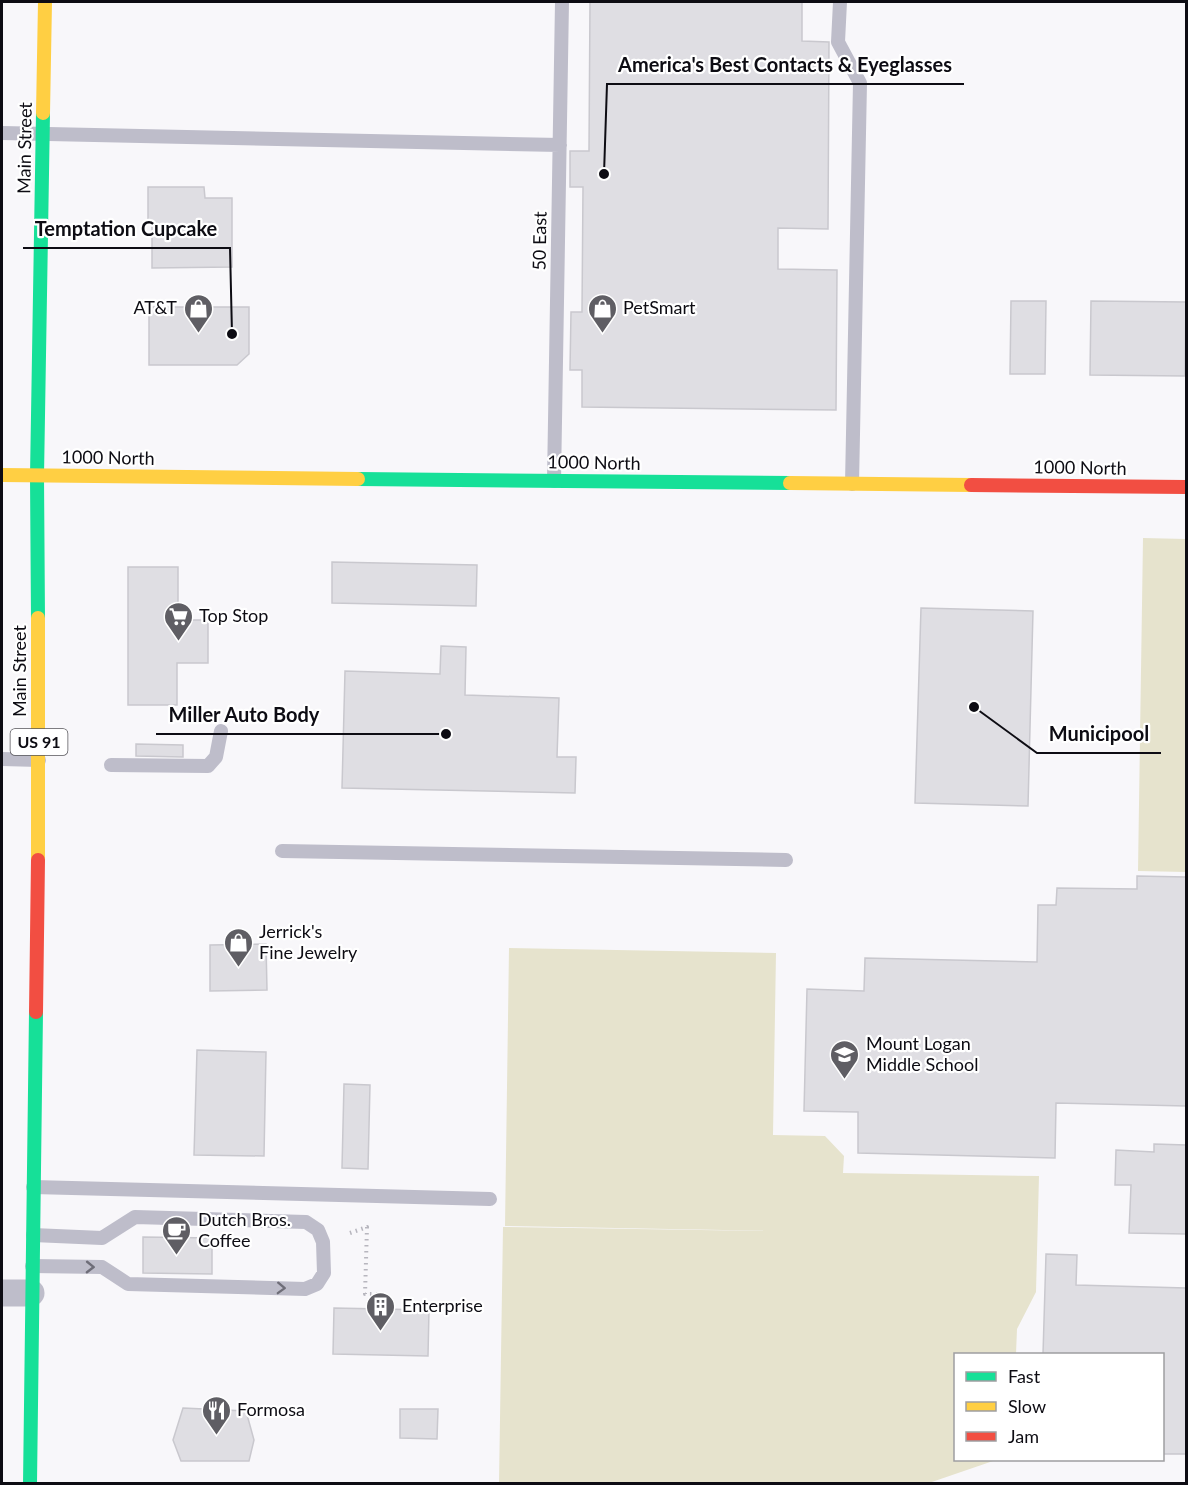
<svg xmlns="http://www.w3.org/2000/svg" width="1188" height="1485" font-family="Lato,sans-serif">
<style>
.green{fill:#e6e3cd}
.building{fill:#dfdee3;stroke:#c9c8ce;stroke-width:1.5}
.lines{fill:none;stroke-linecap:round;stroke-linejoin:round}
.path{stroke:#b7b6be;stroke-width:4;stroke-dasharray:1.5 4.5;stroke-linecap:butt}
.lane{stroke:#bebdca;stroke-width:14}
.street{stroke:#bebdca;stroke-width:27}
.fast{stroke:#16e098;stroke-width:14}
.slow{stroke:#ffcf43;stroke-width:14}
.jam{stroke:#f24e42;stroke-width:14}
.oneway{stroke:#6e6d78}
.labels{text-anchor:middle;stroke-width:4.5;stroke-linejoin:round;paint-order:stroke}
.shield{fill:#fff;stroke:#56555a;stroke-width:1.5}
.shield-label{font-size:16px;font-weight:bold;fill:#0d0c13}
.street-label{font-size:18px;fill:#0d0c13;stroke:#fff}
.poi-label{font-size:18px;fill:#0d0c13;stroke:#fff;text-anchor:start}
.leader{fill:none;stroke:#0d0c13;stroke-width:2}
.callout-dot{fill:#0d0c13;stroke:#fff;stroke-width:2}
.callout-label{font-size:20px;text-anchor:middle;font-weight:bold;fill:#0d0c13;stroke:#fff;stroke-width:4.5;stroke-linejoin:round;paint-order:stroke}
</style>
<rect width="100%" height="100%" fill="#f8f7fa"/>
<path class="green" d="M 1143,538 L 1186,539 L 1186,872 L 1138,871 Z
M 509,948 L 776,953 L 773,1135 L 825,1136 L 844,1156 L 843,1173 L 1039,1176 L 1036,1292 L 1017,1329 L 1016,1354 L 956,1354 L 956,1460 L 996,1460 L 926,1484 L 499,1483 L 503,1227 L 771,1231 L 505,1226 Z"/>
<path class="building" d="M 590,2 L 802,2 L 802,41 L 829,42 L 828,229 L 778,228 L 778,269 L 837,270 L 836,410 L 582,407 L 582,370 L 570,370 L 571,312 L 582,312 L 583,187 L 570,187 L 570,151 L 589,151 Z
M 148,187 L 204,187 L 205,198 L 232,198 L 232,267 L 152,268 L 152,222 L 148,222 Z
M 1011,301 L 1046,301 L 1045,374 L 1010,374 Z
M 1091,301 L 1186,302 L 1185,376 L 1090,375 Z
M 149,307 L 249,307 L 249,354 L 237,365 L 149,365 Z
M 332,562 L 477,565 L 476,606 L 332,603 Z
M 128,567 L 178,567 L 178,620 L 208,620 L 208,663 L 177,663 L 177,705 L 128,705 Z
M 921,608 L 1033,611 L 1028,806 L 915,803 Z
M 441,646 L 466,647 L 465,695 L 559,698 L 557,757 L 576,757 L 575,793 L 342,788 L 345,671 L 440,674 Z
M 136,744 L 183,745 L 183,757 L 136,756 Z
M 1137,876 L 1186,877 L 1186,1106 L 1056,1103 L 1055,1158 L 858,1153 L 858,1112 L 804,1111 L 807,989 L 864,991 L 865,958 L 1037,962 L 1038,905 L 1056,905 L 1057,888 L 1137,889 Z
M 266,944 L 267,990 L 210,991 L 210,945 Z
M 197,1050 L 266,1052 L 264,1156 L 194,1155 Z
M 344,1084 L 370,1085 L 368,1169 L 342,1168 Z
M 1154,1144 L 1186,1145 L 1186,1234 L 1129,1233 L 1131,1185 L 1115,1185 L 1116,1150 L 1154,1152 Z
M 143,1237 L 212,1238 L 212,1274 L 143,1273 Z
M 1046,1254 L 1077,1255 L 1076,1285 L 1186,1288 L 1186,1454 L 1162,1454 L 1162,1354 L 1043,1354 Z
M 334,1308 L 429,1310 L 428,1356 L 333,1354 Z
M 183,1408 L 246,1411 L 254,1440 L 249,1461 L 181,1461 L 173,1440 Z
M 400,1409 L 438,1409 L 437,1439 L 400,1438 Z"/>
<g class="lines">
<path class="path" d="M 350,1233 L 367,1227 L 365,1294 L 387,1294"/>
<path class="lane" d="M 840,2 L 838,42 L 860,83 L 852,484
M 2,133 L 560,145
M 554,481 L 562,2
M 2,759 L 39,760
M 111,765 L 208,766 L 216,757 L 221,731
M 282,851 L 786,860
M 33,1187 L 490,1199
M 32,1266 L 102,1267 L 128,1284 L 305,1289 L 317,1284 L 324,1273 L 323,1242 L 318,1230 L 306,1222 L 135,1217 L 102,1238 L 33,1235"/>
<path class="street" d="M 2,1293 L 31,1293"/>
<path class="fast" d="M 358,479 L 790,483
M 38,618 L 37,476 L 43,113
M 30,1484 L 36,1012"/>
<path class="slow" d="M 43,113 L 45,2
M 2,475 L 358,479
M 790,483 L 971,485
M 38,860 L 38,618"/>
<path class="jam" d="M 971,485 L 1186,487
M 36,1012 L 38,860"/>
</g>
<defs><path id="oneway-chevron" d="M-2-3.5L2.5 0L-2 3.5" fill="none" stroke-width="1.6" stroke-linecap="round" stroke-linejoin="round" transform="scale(1.5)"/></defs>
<g class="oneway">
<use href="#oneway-chevron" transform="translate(90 1267) rotate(1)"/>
<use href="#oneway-chevron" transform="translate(281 1288) rotate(2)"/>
</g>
<defs>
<symbol id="shop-pin" viewBox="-11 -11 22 30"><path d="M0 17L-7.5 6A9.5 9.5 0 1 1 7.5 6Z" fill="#5f5e64" stroke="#fff"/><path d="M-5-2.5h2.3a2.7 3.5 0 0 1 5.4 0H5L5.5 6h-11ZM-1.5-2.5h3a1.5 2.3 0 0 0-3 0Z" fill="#fff"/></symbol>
<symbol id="supermarket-pin" viewBox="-11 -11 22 30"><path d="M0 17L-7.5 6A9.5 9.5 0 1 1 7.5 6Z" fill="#5f5e64" stroke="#fff"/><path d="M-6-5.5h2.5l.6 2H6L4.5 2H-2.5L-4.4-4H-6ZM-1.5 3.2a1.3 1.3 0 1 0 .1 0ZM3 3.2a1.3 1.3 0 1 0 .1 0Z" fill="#fff"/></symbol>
<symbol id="school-pin" viewBox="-11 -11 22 30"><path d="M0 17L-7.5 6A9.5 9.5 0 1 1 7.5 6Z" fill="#5f5e64" stroke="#fff"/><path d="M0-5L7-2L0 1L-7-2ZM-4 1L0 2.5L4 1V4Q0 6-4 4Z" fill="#fff"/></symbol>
<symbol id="cafe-pin" viewBox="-11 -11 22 30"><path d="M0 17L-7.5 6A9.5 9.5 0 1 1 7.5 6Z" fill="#5f5e64" stroke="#fff"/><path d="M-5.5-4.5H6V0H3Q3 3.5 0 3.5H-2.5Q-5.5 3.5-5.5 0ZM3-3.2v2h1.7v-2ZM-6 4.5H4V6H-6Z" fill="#fff"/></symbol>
<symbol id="building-pin" viewBox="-11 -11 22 30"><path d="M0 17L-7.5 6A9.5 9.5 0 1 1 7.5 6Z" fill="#5f5e64" stroke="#fff"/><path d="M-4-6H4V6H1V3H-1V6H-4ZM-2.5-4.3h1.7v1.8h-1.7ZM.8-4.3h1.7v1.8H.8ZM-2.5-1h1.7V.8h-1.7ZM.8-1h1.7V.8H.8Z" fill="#fff"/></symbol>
<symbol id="restaurant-pin" viewBox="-11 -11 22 30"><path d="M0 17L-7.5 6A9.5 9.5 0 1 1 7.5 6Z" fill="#5f5e64" stroke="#fff"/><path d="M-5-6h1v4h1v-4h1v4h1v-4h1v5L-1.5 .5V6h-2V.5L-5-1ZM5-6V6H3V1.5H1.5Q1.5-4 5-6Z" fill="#fff"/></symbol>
</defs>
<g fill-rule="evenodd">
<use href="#shop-pin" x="182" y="292" width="33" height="45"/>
<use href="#shop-pin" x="586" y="292" width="33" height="45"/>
<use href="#supermarket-pin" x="162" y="600" width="33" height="45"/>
<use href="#shop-pin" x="222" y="926" width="33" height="45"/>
<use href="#school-pin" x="828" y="1038" width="33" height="45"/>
<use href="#cafe-pin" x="160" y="1214" width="33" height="45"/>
<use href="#building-pin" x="364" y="1290" width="33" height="45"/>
<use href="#restaurant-pin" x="200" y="1394" width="33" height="45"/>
</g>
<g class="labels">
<rect class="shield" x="10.5" y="729" width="57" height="26" rx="4.5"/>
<g class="shield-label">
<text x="39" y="748">US 91</text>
</g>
<g class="street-label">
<text transform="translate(25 148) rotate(-89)" y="6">Main Street</text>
<text transform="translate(540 241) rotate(-89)" y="6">50 East</text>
<text transform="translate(108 458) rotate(1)" y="6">1000 North</text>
<text transform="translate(594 463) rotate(1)" y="6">1000 North</text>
<text transform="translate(1080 468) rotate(1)" y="6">1000 North</text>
<text transform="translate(20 671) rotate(-90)" y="6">Main Street</text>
</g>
<g class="poi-label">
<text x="177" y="314" text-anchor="end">AT&amp;T</text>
<text x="623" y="314">PetSmart</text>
<text x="199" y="622">Top Stop</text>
<text x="259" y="938">Jerrick's<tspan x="259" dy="21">Fine Jewelry</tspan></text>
<text x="866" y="1050">Mount Logan<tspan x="866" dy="21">Middle School</tspan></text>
<text x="198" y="1226">Dutch Bros.<tspan x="198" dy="21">Coffee</tspan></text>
<text x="402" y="1312">Enterprise</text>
<text x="237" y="1416">Formosa</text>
</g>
</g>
<path class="leader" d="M604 174L607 84H964M232 334L230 248H23M446 734L332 734H156M974 707L1037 753H1161"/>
<g class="callout-dot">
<circle cx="604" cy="174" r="6"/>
<circle cx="232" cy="334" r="6"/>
<circle cx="446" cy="734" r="6"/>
<circle cx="974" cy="707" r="6"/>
</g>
<g class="callout-label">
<text x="785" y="72">America's Best Contacts &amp; Eyeglasses</text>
<text x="126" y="236">Temptation Cupcake</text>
<text x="244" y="722">Miller Auto Body</text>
<text x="1099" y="741">Municipool</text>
</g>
<rect width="1188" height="1485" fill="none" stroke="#0d0c13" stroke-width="6"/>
<rect x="954" y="1353" width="210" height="108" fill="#ffffff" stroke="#9e9ea1" stroke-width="1.5"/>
<rect x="966" y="1372" width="30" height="9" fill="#16e098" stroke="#9e9ea1" stroke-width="1.5"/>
<text x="1008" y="1383" font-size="18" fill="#0d0c13">Fast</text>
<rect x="966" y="1402" width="30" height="9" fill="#ffcf43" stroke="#9e9ea1" stroke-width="1.5"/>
<text x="1008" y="1413" font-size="18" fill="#0d0c13">Slow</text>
<rect x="966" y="1432" width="30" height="9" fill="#f24e42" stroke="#9e9ea1" stroke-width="1.5"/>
<text x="1008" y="1443" font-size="18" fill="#0d0c13">Jam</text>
</svg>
